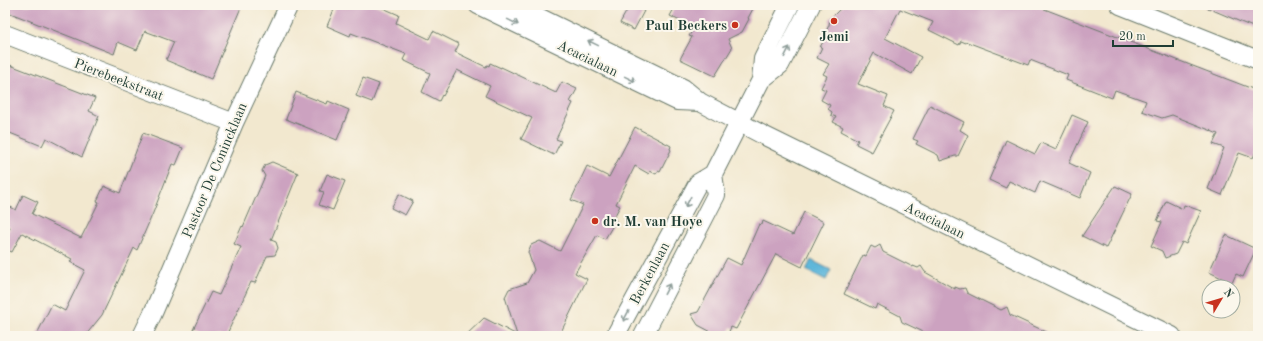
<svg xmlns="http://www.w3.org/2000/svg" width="1263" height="341" font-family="'Old Standard TT',serif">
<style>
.water{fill:#5bb5d9;stroke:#3d7986}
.building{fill:#cca2c0}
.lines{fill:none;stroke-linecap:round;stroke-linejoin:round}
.minor-casing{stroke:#69796a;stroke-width:20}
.minor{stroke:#fff;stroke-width:18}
.oneway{stroke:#8f9e9a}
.poi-dot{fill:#c8321e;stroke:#fbf7ec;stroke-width:1.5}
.labels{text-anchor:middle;stroke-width:4;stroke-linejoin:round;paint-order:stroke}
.poi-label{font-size:14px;font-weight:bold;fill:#1f3d34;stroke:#fbf7ec;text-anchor:end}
.street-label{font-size:14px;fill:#1f3d34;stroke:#fbf7ec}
</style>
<rect width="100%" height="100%" fill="#fbf7ec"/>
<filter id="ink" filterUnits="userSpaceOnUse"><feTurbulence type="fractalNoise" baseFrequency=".025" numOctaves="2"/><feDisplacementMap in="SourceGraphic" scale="8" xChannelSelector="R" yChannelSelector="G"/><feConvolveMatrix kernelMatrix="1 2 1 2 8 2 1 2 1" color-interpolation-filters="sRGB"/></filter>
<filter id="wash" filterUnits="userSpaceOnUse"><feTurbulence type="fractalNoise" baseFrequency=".012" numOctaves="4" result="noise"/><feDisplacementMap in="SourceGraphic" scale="16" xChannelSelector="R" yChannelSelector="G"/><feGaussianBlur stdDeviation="0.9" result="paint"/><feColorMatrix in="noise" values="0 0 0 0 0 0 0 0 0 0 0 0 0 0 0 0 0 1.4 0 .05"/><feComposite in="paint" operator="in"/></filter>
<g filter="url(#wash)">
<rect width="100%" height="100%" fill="#f2e8cf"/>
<path class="water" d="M 811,260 L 831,270 L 826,280 L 806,270 Z"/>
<g id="blocks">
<path class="building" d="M 5,5 L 128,5 L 141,10 L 143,5 L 242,5 L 211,79 L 168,61 L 166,60 L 174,42 L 145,31 L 137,50 L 118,42 L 114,54 L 5,11 Z
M 336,5 L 376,5 L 399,15 L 396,23 L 429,39 L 433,31 L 459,44 L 455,52 L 486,67 L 487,65 L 489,66 L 490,63 L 501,68 L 501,67 L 556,93 L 562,82 L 577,89 L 570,102 L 573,103 L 556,139 L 561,141 L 554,155 L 521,139 L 532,118 L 485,96 L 490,86 L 457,70 L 443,96 L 442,95 L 439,101 L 422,92 L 430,73 L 403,60 L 406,54 L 351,33 L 350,36 L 327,26 Z
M 630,5 L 632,5 L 644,11 L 634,30 L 620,23 Z
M 676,5 L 755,5 L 748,18 L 749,19 L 742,32 L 728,39 L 732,48 L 715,76 L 680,59 L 692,37 L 689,36 L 694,28 L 670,16 Z
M 844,5 L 1034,5 L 1258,91 L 1258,147 L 1253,158 L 1239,153 L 1222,195 L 1208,189 L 1224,148 L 1213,144 L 1218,134 L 1211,131 L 1212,131 L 1172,115 L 1162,118 L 1142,111 L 1146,101 L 1115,90 L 1112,98 L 1066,80 L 1068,75 L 1030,60 L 1028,65 L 967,42 L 966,43 L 961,41 L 959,45 L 929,30 L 933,22 L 900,9 L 885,38 L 921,57 L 912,74 L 874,53 L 858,84 L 888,96 L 884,106 L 894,111 L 872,152 L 856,144 L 858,140 L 841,131 L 843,127 L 833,122 L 836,117 L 831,115 L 832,112 L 828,109 L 830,105 L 821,100 L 826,90 L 821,88 L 827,76 L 823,74 L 829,64 L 817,58 L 822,47 L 820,47 L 826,37 L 824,36 L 829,25 L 830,19 Z
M 1201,5 L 1258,5 L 1258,29 L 1243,23 Z
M 5,63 L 95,98 L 89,111 L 99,116 L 82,157 L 46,138 L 42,146 L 5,131 Z
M 363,78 L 379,84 L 372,102 L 356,96 Z
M 296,92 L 327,104 L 328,101 L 349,110 L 337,140 L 286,119 Z
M 930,105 L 964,122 L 960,130 L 968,135 L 958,156 L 955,156 L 940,161 L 938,155 L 916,144 L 918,141 L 913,139 Z
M 1072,115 L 1088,122 L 1069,163 L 1090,173 L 1080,198 L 1040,181 L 1035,193 L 1009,181 L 1006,188 L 989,180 L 1006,140 L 1035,154 L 1041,143 L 1056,150 Z
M 635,127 L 671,146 L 670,149 L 671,150 L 660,172 L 658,171 L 656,174 L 650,171 L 649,174 L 635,166 L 616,204 L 620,206 L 613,219 L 616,220 L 605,239 L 597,235 L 575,273 L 587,279 L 559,336 L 465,336 L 484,318 L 517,335 L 505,297 L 509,289 L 527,283 L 534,270 L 528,252 L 531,245 L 540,241 L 560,251 L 583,205 L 571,200 L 587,166 L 609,177 Z
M 143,133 L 183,148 L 176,165 L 172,164 L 153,213 L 137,250 L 134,248 L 102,315 L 85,336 L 36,336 L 52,304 L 65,311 L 85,270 L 70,262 L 72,259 L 22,233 L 12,252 L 5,249 L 5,238 L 10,227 L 5,225 L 5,204 L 16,210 L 23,195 L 38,202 L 32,214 L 81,238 L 99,202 L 97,201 L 104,186 L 120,193 Z
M 272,162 L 298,173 L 271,240 L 276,242 L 278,248 L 275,255 L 267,256 L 255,283 L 251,282 L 226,336 L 202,336 L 192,332 L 211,292 L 219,295 L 241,247 L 234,244 L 242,226 L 243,227 L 265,176 L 262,171 L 265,165 Z
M 327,174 L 345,181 L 333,210 L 319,205 L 324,192 L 320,191 Z
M 1115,186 L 1132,194 L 1106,248 L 1082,236 Z
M 399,194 L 413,201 L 405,215 L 391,208 Z
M 1166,201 L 1183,209 L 1184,205 L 1201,211 L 1186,244 L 1182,242 L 1176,254 L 1165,258 L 1162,251 L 1151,246 L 1162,222 L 1157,221 Z
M 804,212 L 824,222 L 802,267 L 776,254 L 736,329 L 731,327 L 727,336 L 719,336 L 698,325 L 691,314 L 698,312 L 727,258 L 741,265 L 759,224 L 762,225 L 763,221 L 793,235 Z
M 1226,235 L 1256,249 L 1243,277 L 1236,274 L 1232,283 L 1209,272 Z
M 880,245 L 883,252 L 913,267 L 913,266 L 918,268 L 921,266 L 925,272 L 955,289 L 955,287 L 960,289 L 965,288 L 967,293 L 1001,310 L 1007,307 L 1010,315 L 1055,336 L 932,336 L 902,322 L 900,316 L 877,304 L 875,309 L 844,294 L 863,255 L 866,256 L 871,246 L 875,248 Z"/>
</g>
</g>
<g filter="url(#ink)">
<use href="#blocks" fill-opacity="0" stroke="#69796a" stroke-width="1"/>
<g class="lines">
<defs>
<path id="minor" d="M 478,5 L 677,101 L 700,102
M 514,5 L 683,88 L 700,102 L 765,136 L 1172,336
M 1120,5 L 1258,60
M 5,34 L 234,123
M 761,80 L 780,65 L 811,5
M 142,336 L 153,313 L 234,123 L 289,5
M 615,336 L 698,183 L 713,174 L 761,80 L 763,59 L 790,5
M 643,336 L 716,195 L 713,174"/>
</defs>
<use href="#minor" class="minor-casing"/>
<use href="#minor" class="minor"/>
</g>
<defs><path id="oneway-shaft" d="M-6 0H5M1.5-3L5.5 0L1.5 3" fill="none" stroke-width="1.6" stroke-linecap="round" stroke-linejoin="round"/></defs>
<g class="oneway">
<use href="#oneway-shaft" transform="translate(513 22) rotate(26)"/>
<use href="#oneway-shaft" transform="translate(593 43) rotate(-154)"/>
<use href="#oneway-shaft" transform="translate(787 52) rotate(-63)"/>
<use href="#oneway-shaft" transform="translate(630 79) rotate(26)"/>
<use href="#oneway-shaft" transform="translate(688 202) rotate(118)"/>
<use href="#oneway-shaft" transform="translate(667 289) rotate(-63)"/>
<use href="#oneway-shaft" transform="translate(626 316) rotate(118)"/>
</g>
</g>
<g class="poi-dot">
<circle cx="834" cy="21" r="4"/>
<circle cx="735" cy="25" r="4"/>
<circle cx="595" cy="221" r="4"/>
</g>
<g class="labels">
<g class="poi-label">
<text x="727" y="30">Paul Beckers</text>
<text x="834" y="41" text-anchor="middle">Jemi</text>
<text x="603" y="226" text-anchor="start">dr. M. van Hoye</text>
</g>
<g class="street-label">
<text transform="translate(588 58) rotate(26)" y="5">Acacialaan</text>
<text transform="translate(119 79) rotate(21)" y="5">Pierebeekstraat</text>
<text transform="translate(214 170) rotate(-67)" y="5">Pastoor De Conincklaan</text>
<text transform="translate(935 220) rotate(26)" y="5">Acacialaan</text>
<text transform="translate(649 273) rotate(-62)" y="5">Berkenlaan</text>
</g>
</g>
<rect width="1263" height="341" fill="none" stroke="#fbf7ec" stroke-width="20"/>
<g transform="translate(1221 299) rotate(52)"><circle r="19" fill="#fbf7ec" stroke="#a3ada2"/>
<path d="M0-3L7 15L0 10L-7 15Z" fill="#c8321e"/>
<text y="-6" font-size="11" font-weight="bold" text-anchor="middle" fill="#1f3d34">N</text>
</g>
<path d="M1113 40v6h60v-6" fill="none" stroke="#1f3d34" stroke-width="2"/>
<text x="1119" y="40" font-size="12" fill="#1f3d34" stroke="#fbf7ec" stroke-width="3" paint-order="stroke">20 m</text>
</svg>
